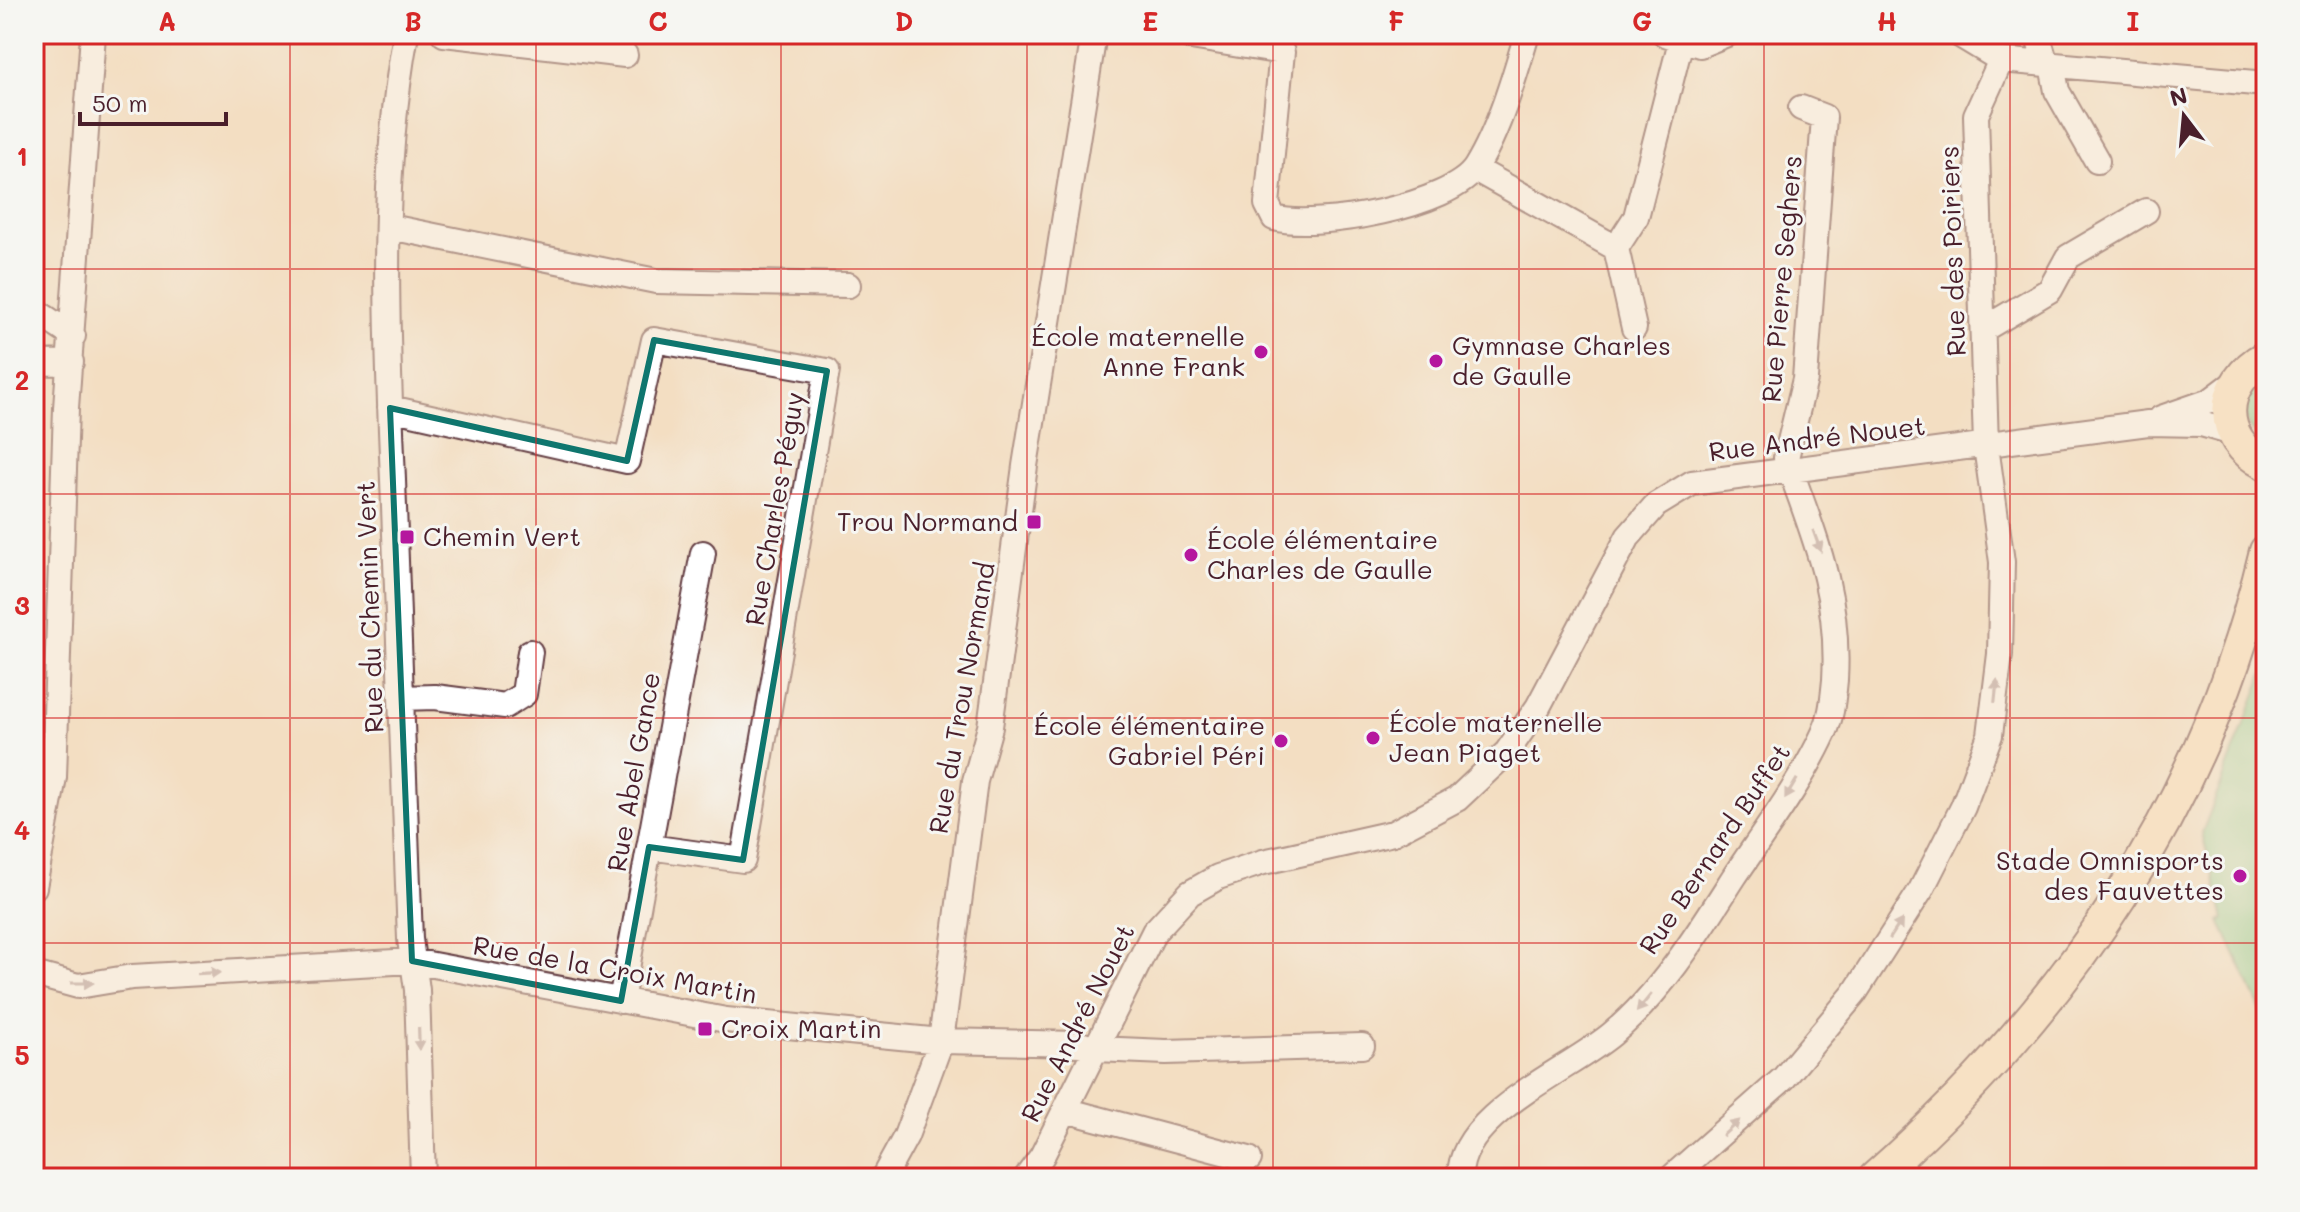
<svg xmlns="http://www.w3.org/2000/svg" width="2300" height="1212" font-family="Mali,sans-serif">
<style>
.green{fill:#7fcf8f;stroke:#64775d;stroke-width:2}
.lines{fill:none;stroke-linecap:round;stroke-linejoin:round}
.street-casing{stroke:#633c42;stroke-width:28}
.secondary-casing{stroke:#633c42;stroke-width:36}
.street{stroke:#fff;stroke-width:24}
.secondary{stroke:#fde5c5;stroke-width:32}
.oneway{fill:#ae9aa0}
.marked{fill:none;stroke:#0f766e;stroke-width:6;stroke-linejoin:round}
.grid{fill:none;stroke:#d62828;stroke-width:2;stroke-opacity:0.55}
.poi-dot{fill:#b5179e;stroke:#f6f6f2;stroke-width:3}
.labels{text-anchor:middle;stroke-width:6;stroke-linejoin:round;paint-order:stroke}
.street-label{font-size:26px;fill:#4a1f2b;stroke:#f6f6f2}
.poi-label{font-size:26px;fill:#4a1f2b;stroke:#f6f6f2;text-anchor:start}
.neatline{fill:none;stroke:#d62828;stroke-width:3}
.grid-label{font-size:26px;text-anchor:middle;font-weight:bold;fill:#d62828}
</style>
<rect width="100%" height="100%" fill="#f6f6f2"/>
<filter id="ink" filterUnits="userSpaceOnUse"><feTurbulence type="fractalNoise" baseFrequency=".0125" numOctaves="2"/><feDisplacementMap in="SourceGraphic" scale="16" xChannelSelector="R" yChannelSelector="G"/><feConvolveMatrix kernelMatrix="1 2 1 2 8 2 1 2 1" color-interpolation-filters="sRGB"/></filter>
<filter id="wash" filterUnits="userSpaceOnUse"><feTurbulence type="fractalNoise" baseFrequency=".006" numOctaves="4" result="noise"/><feDisplacementMap in="SourceGraphic" scale="32" xChannelSelector="R" yChannelSelector="G"/><feGaussianBlur stdDeviation="1.8" result="paint"/><feColorMatrix in="noise" values="0 0 0 0 0 0 0 0 0 0 0 0 0 0 0 0 0 1.4 0 .05"/><feComposite in="paint" operator="in"/></filter>
<g filter="url(#wash)">
<rect width="100%" height="100%" fill="#f3dec2"/>
<path class="green" d="M 2266,370 L 2266,445 C 2232,419 2244,398 2266,370 Z
M 2266,668 L 2266,1021 L 2220,921 L 2224,919 L 2202,833 Z"/>
</g>
<g filter="url(#ink)">
<g class="lines">
<defs>
<path id="street" d="M 406,34 C 379,180 387,333 393,480 C 399,633 404,786 410,939 L 417,990 L 423,1178
M 444,34 L 625,55
M 1191,34 L 1191,37 L 1282,52 L 1267,204 L 1274,218 C 1316,230 1452,206 1476,167 C 1499,130 1515,75 1527,34
M 1665,34 L 1700,45 L 1727,34
M 1958,34 L 2001,60 L 2266,84
M 2037,34 L 2046,64
M 2052,65 L 2057,91 L 2097,161
M 1475,169 L 1616,248
M 390,227 L 656,281 L 848,285
M 1616,248 L 1636,217 L 1681,41
M 1616,248 L 1634,328
M 34,310 L 73,336
M 1984,329 L 2050,290 L 2068,257 L 2146,211
M 34,363 L 71,362
M 390,408 L 627,461 L 654,340 L 827,371 L 743,860 L 649,847
M 2161,418 L 2210,401 L 2238,380
M 401,698 L 435,697 L 505,706 L 524,694 L 530,652
M 34,887 L 54,777 L 66,408 L 93,34
M 34,974 L 78,986 L 132,977 L 412,961 L 726,1020 L 941,1041 L 1080,1044 L 1096,1049 L 1166,1052 L 1362,1046
M 621,1001 L 703,553
M 1065,1110 L 1249,1159
M 883,1178 L 906,1136 L 941,1041 L 975,781 L 990,727 L 1025,466 L 1094,34
M 1026,1178 L 1042,1156 L 1154,932 L 1190,893 L 1218,877 L 1263,862 L 1393,833 L 1457,799 L 1507,752 L 1538,707 L 1628,537 L 1656,505 L 1692,483 L 2148,423 L 2201,424 L 2233,433
M 1460,1178 C 1458,1115 1568,1071 1612,1034 C 1662,992 1699,932 1734,877 C 1765,831 1801,783 1824,733 C 1832,716 1833,698 1835,680 C 1840,593 1814,536 1786,458 L 1805,379 L 1824,117 L 1801,108
M 1671,1178 L 1784,1078 L 1854,994 L 1921,890 L 1963,807 L 1990,735 L 2000,654 L 2002,562 L 1986,446 L 1976,115 L 2001,60"/>
<path id="secondary" d="M 2266,357 C 2219,382 2215,439 2266,464
M 1875,1178 C 2070,1005 2205,807 2266,551"/>
</defs>
<use href="#street" class="street-casing"/>
<use href="#secondary" class="secondary-casing"/>
<use href="#street" class="street"/>
<use href="#secondary" class="secondary"/>
</g>
<defs><path id="oneway-solid" d="M-6-.8H1V-3.2L6.5 0L1 3.2V.8H-6Z" transform="scale(2)"/></defs>
<g class="oneway">
<use href="#oneway-solid" transform="translate(1817 541) rotate(70)"/>
<use href="#oneway-solid" transform="translate(1996 691) rotate(-84)"/>
<use href="#oneway-solid" transform="translate(1791 789) rotate(121)"/>
<use href="#oneway-solid" transform="translate(1896 929) rotate(-57)"/>
<use href="#oneway-solid" transform="translate(209 973) rotate(-3)"/>
<use href="#oneway-solid" transform="translate(82 983)"/>
<use href="#oneway-solid" transform="translate(1644 1003) rotate(129)"/>
<use href="#oneway-solid" transform="translate(419 1039) rotate(88)"/>
<use href="#oneway-solid" transform="translate(1731 1128) rotate(-43)"/>
</g>
</g>
<path d="M0 0H2300V1212H0ZM 654,340 L 827,371 L 743,860 L 649,847 L 621,1001 L 412,961 L 390,408 L 627,461 Z" fill="#f3dec2" fill-opacity=".55" fill-rule="evenodd"/>
<path class="marked" d="M 654,340 L 827,371 L 743,860 L 649,847 L 621,1001 L 412,961 L 390,408 L 627,461 Z"/>
<path class="grid" d="M 290,34 L 290,1178M 536,34 L 536,1178M 781,34 L 781,1178M 1027,34 L 1027,1178M 1273,34 L 1273,1178M 1519,34 L 1519,1178M 1764,34 L 1764,1178M 2010,34 L 2010,1178M 34,269 L 2266,269M 34,494 L 2266,494M 34,718 L 2266,718M 34,943 L 2266,943"/>
<g class="poi-dot">
<circle cx="1261" cy="352" r="8"/>
<circle cx="1436" cy="361" r="8"/>
<rect x="1026" y="514" width="16" height="16" rx="4"/>
<rect x="399" y="529" width="16" height="16" rx="4"/>
<circle cx="1191" cy="555" r="8"/>
<circle cx="1373" cy="738" r="8"/>
<circle cx="1281" cy="741" r="8"/>
<circle cx="2240" cy="876" r="8"/>
<rect x="697" y="1021" width="16" height="16" rx="4"/>
</g>
<g class="labels">
<g class="street-label">
<text transform="translate(1953 251) rotate(-92)" y="9">Rue des Poiriers</text>
<text transform="translate(1782 279) rotate(-85)" y="9">Rue Pierre Seghers</text>
<text transform="translate(1817 439) rotate(-7)" y="9">Rue André Nouet</text>
<text transform="translate(775 509) rotate(-80)" y="9">Rue Charles Péguy</text>
<text transform="translate(370 607) rotate(-92)" y="9">Rue du Chemin Vert</text>
<text transform="translate(962 698) rotate(-80)" y="9">Rue du Trou Normand</text>
<text transform="translate(634 772) rotate(-80)" y="9">Rue Abel Gance</text>
<text transform="translate(1715 849) rotate(-56)" y="9">Rue Bernard Buffet</text>
<text transform="translate(615 970) rotate(10)" y="9">Rue de la Croix Martin</text>
<text transform="translate(1078 1023) rotate(-63)" y="9">Rue André Nouet</text>
</g>
<g class="poi-label">
<text x="1245" y="346" text-anchor="end">École maternelle<tspan x="1245" dy="30">Anne Frank</tspan></text>
<text x="1452" y="355">Gymnase Charles<tspan x="1452" dy="30">de Gaulle</tspan></text>
<text x="1018" y="531" text-anchor="end">Trou Normand</text>
<text x="423" y="546">Chemin Vert</text>
<text x="1207" y="549">École élémentaire<tspan x="1207" dy="30">Charles de Gaulle</tspan></text>
<text x="1389" y="732">École maternelle<tspan x="1389" dy="30">Jean Piaget</tspan></text>
<text x="1265" y="735" text-anchor="end">École élémentaire<tspan x="1265" dy="30">Gabriel Péri</tspan></text>
<text x="2224" y="870" text-anchor="end">Stade Omnisports<tspan x="2224" dy="30">des Fauvettes</tspan></text>
<text x="721" y="1038">Croix Martin</text>
</g>
</g>
<rect width="2300" height="1212" fill="none" stroke="#f6f6f2" stroke-width="88"/>
<g transform="translate(2184 116) rotate(344)" stroke="#f6f6f2" stroke-width="6" paint-order="stroke">
<path d="M0-6L14 30L0 20L-14 30Z" fill="#4a1f2b"/>
<text y="-12" font-size="22" font-weight="bold" text-anchor="middle" fill="#4a1f2b">N</text>
</g>
<path d="M80 112v12h146v-12" fill="none" stroke="#4a1f2b" stroke-width="4"/>
<text x="92" y="112" font-size="24" fill="#4a1f2b" stroke="#f6f6f2" stroke-width="6" paint-order="stroke">50 m</text>
<rect x="44" y="44" width="2212" height="1124" class="neatline"/>
<g class="grid-label">
<text x="167" y="31">A</text>
<text x="413" y="31">B</text>
<text x="658" y="31">C</text>
<text x="904" y="31">D</text>
<text x="1150" y="31">E</text>
<text x="1396" y="31">F</text>
<text x="1642" y="31">G</text>
<text x="1887" y="31">H</text>
<text x="2133" y="31">I</text>
<text x="22" y="166">1</text>
<text x="22" y="390">2</text>
<text x="22" y="615">3</text>
<text x="22" y="840">4</text>
<text x="22" y="1065">5</text>
</g>
</svg>
